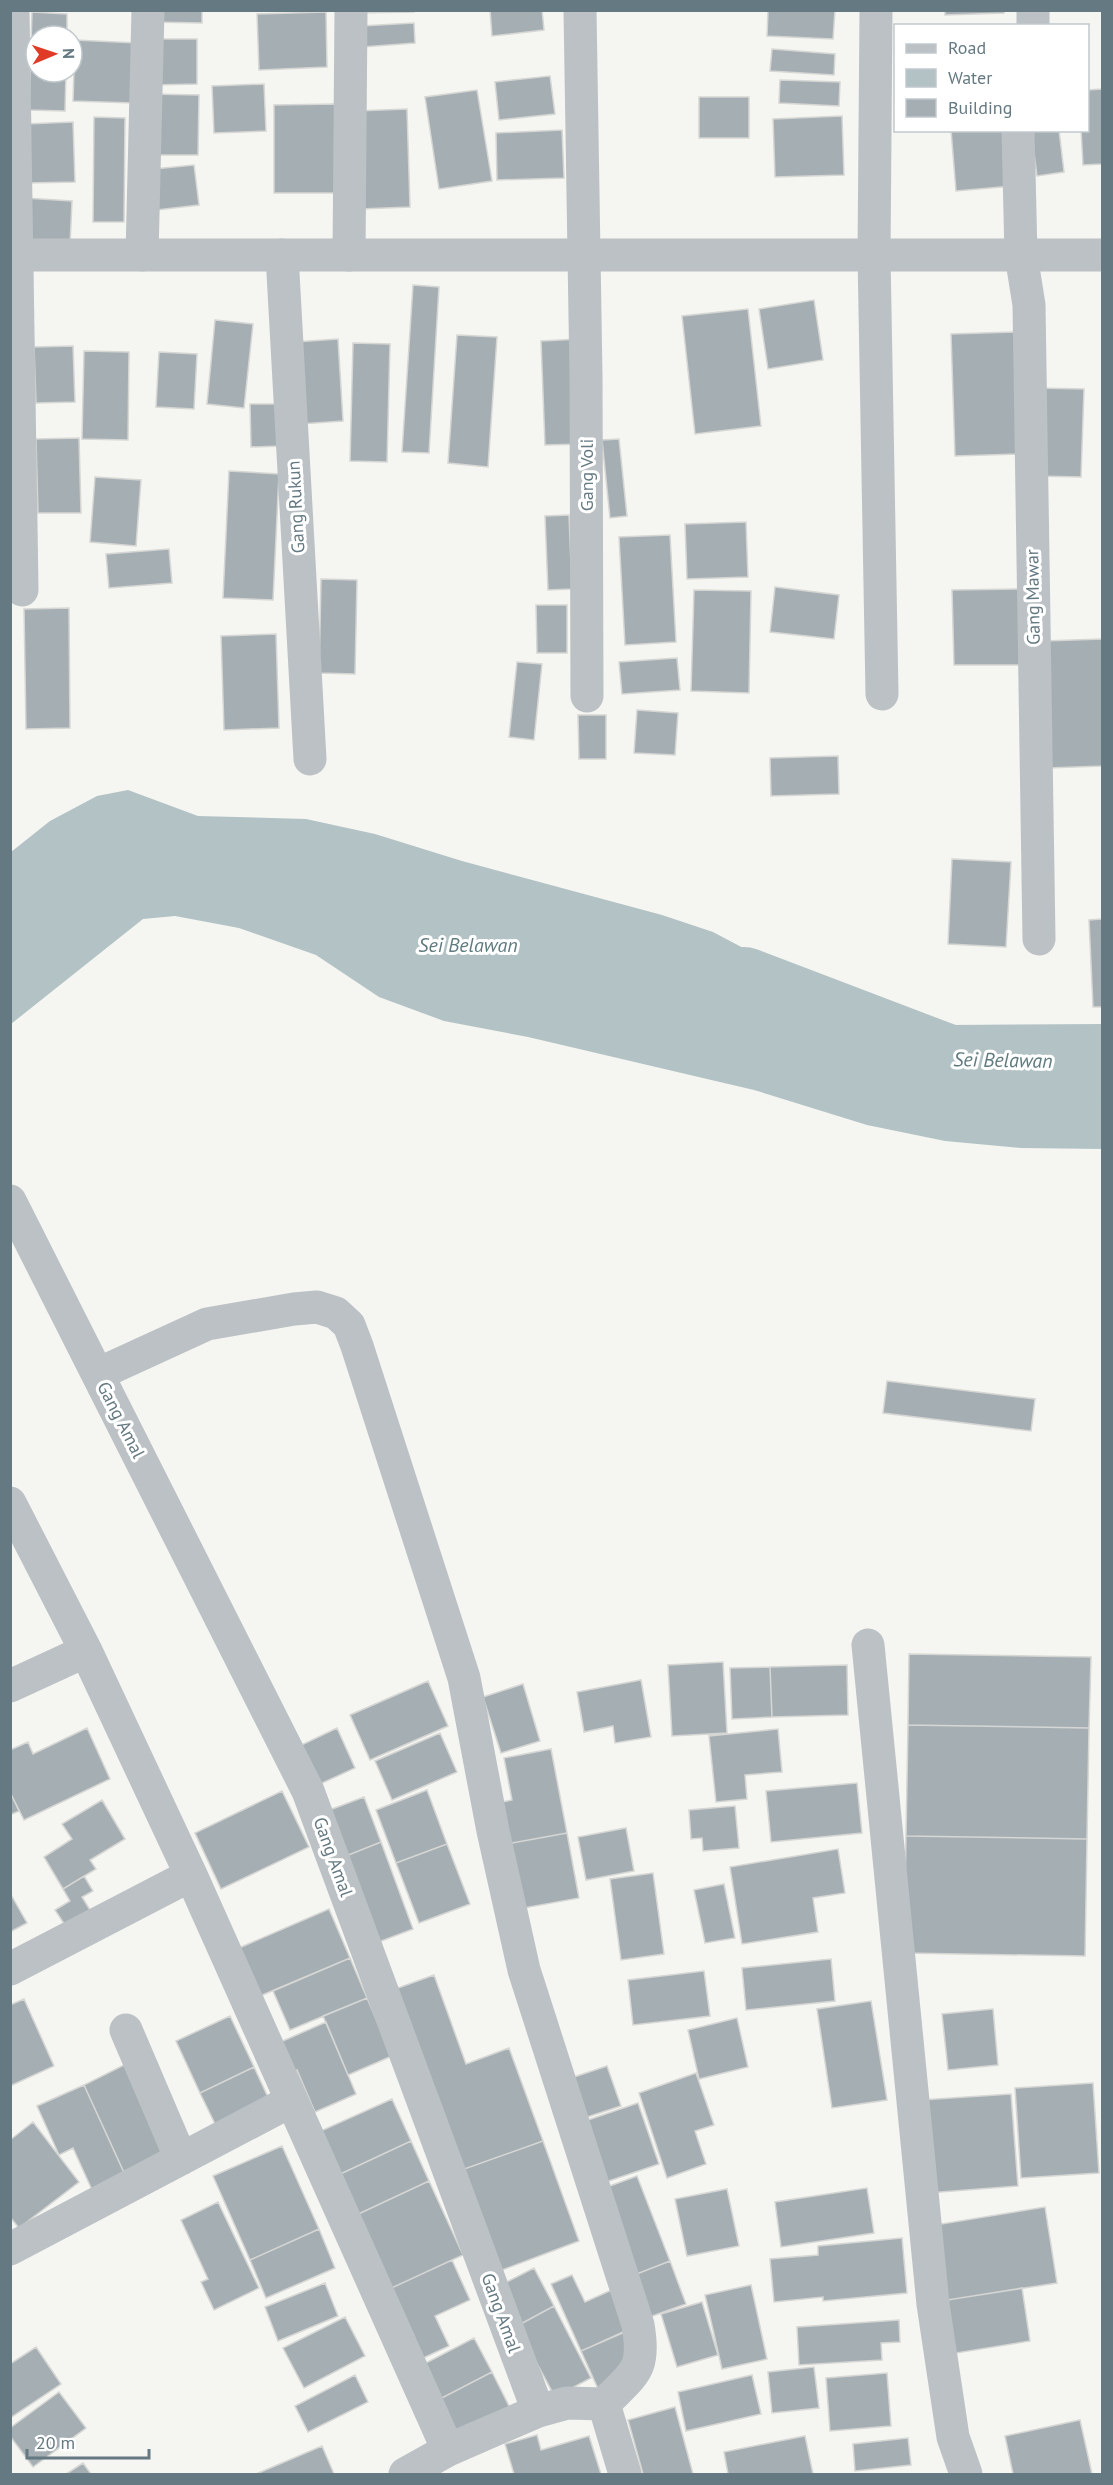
<svg xmlns="http://www.w3.org/2000/svg" width="1113" height="2485" font-family="'PT Sans',sans-serif">
<style>
.water{fill:#b3c3c5}
.lines{fill:none;stroke-linecap:round;stroke-linejoin:round}
.river{stroke:#b3c3c5;stroke-width:72}
.building{fill:#a5afb3;stroke:#d6d6d4;stroke-width:1.5}
.minor{stroke:#bbc1c4;stroke-width:33}
.tertiary{stroke:#bbc1c4;stroke-width:33}
.labels{text-anchor:middle;stroke-width:6;stroke-linejoin:round;paint-order:stroke}
.street-label{font-size:18px;fill:#657982;stroke:#fff}
.water-label{font-size:20px;font-style:italic;fill:#607b7f;stroke:#fff}
</style>
<rect width="100%" height="100%" fill="#f5f5f1"/>
<path class="water" d="M 128,790 L 198,816 L 306,819 L 375,834 L 462,861 L 662,915 L 713,932 L 766,960 L 857,1035 L 910,1055 L 1000,1060 L 1102,1056 L 1102,1149 L 1021,1148 L 945,1141 L 867,1125 L 754,1090 L 528,1037 L 444,1021 L 379,997 L 316,955 L 239,928 L 175,916 L 143,919 L 11,1024 L 11,852 L 50,821 L 97,796 Z"/>
<g class="lines">
<path class="river" d="M 744,983 L 949,1061 L 1102,1060"/>
</g>
<path class="building" d="M 153,10 L 202,10 L 202,23 L 153,22 Z
M 355,10 L 414,10 L 414,12 L 355,13 Z
M 490,10 L 542,10 L 544,30 L 492,36 Z
M 768,10 L 835,10 L 833,39 L 767,36 Z
M 945,10 L 1004,10 L 1004,13 L 945,15 Z
M 32,12 L 67,14 L 67,36 L 36,36 L 36,72 L 66,72 L 65,111 L 29,110 Z
M 326,12 L 327,67 L 259,70 L 257,14 Z
M 414,23 L 415,43 L 362,47 L 361,26 Z
M 152,39 L 197,39 L 197,84 L 153,85 Z
M 75,40 L 137,43 L 134,103 L 73,101 Z
M 772,49 L 835,54 L 834,75 L 770,71 Z
M 550,76 L 555,114 L 499,120 L 495,82 Z
M 780,80 L 840,82 L 839,106 L 779,103 Z
M 264,84 L 266,131 L 214,133 L 212,86 Z
M 1102,89 L 1102,164 L 1083,165 L 1081,130 L 1088,130 L 1088,90 Z
M 477,90 L 492,181 L 439,189 L 425,97 Z
M 150,94 L 199,95 L 198,155 L 149,155 Z
M 699,97 L 749,97 L 749,138 L 699,138 Z
M 335,104 L 336,193 L 274,193 L 274,105 Z
M 407,109 L 410,207 L 360,209 L 356,111 Z
M 842,116 L 844,175 L 775,177 L 773,119 Z
M 94,117 L 125,118 L 124,222 L 93,222 Z
M 73,122 L 75,182 L 27,183 L 25,124 Z
M 562,130 L 564,178 L 497,180 L 496,133 Z
M 951,130 L 1007,130 L 1012,186 L 956,191 Z
M 1031,130 L 1059,130 L 1064,172 L 1037,176 Z
M 194,165 L 199,205 L 148,211 L 144,170 Z
M 25,198 L 72,201 L 70,246 L 22,243 Z
M 413,285 L 439,287 L 429,453 L 402,452 Z
M 814,300 L 823,360 L 768,369 L 759,309 Z
M 748,309 L 761,426 L 695,434 L 682,316 Z
M 215,320 L 253,324 L 244,408 L 207,404 Z
M 1014,332 L 1018,454 L 955,456 L 951,334 Z
M 457,335 L 497,337 L 488,467 L 448,463 Z
M 338,339 L 343,421 L 300,424 L 295,342 Z
M 580,339 L 584,444 L 545,445 L 541,341 Z
M 353,343 L 390,344 L 387,462 L 350,461 Z
M 73,346 L 75,402 L 36,403 L 34,347 Z
M 84,351 L 129,352 L 128,440 L 82,439 Z
M 159,352 L 197,354 L 194,409 L 156,407 Z
M 1036,388 L 1084,389 L 1081,477 L 1034,476 Z
M 250,404 L 280,404 L 281,446 L 251,447 Z
M 79,438 L 81,513 L 38,513 L 36,439 Z
M 619,439 L 627,516 L 610,518 L 602,440 Z
M 229,471 L 279,474 L 273,600 L 223,598 Z
M 95,477 L 141,480 L 136,546 L 90,542 Z
M 569,515 L 572,589 L 548,590 L 545,516 Z
M 746,522 L 748,577 L 687,579 L 685,524 Z
M 670,535 L 676,642 L 625,645 L 619,537 Z
M 169,549 L 172,583 L 109,588 L 106,554 Z
M 321,579 L 357,580 L 355,674 L 319,673 Z
M 775,587 L 839,595 L 834,639 L 770,632 Z
M 1022,589 L 1023,665 L 954,665 L 952,590 Z
M 694,590 L 751,591 L 749,693 L 691,691 Z
M 536,605 L 567,605 L 567,653 L 537,653 Z
M 69,608 L 70,728 L 26,729 L 24,609 Z
M 276,634 L 279,728 L 224,730 L 221,636 Z
M 1102,639 L 1102,766 L 1048,768 L 1044,641 Z
M 677,658 L 680,690 L 622,694 L 619,662 Z
M 517,662 L 542,664 L 534,740 L 509,737 Z
M 637,710 L 678,713 L 675,755 L 634,753 Z
M 578,715 L 606,715 L 606,759 L 579,759 Z
M 838,756 L 839,794 L 771,796 L 770,758 Z
M 952,859 L 1011,862 L 1006,947 L 948,944 Z
M 1102,919 L 1102,1007 L 1093,1007 L 1089,920 Z
M 887,1381 L 1035,1399 L 1031,1431 L 883,1413 Z
M 909,1654 L 1091,1657 L 1089,1728 L 908,1725 Z
M 723,1662 L 727,1733 L 672,1736 L 668,1665 Z
M 847,1665 L 848,1715 L 772,1717 L 770,1667 Z
M 770,1667 L 772,1717 L 732,1719 L 730,1668 Z
M 641,1680 L 651,1737 L 615,1743 L 613,1726 L 584,1732 L 577,1692 Z
M 428,1681 L 448,1726 L 370,1760 L 350,1715 Z
M 523,1684 L 540,1741 L 501,1753 L 483,1697 Z
M 908,1725 L 1089,1728 L 1087,1839 L 906,1836 Z
M 87,1728 L 110,1779 L 24,1820 L 10,1792 L 10,1750 L 28,1742 L 33,1754 Z
M 337,1728 L 355,1768 L 309,1789 L 291,1750 Z
M 778,1729 L 782,1772 L 745,1775 L 747,1799 L 716,1802 L 709,1736 Z
M 440,1733 L 457,1772 L 392,1800 L 375,1761 Z
M 551,1749 L 567,1833 L 501,1845 L 492,1804 L 512,1800 L 504,1758 Z
M 857,1783 L 862,1833 L 771,1842 L 766,1791 Z
M 427,1790 L 447,1844 L 396,1863 L 376,1810 Z
M 282,1791 L 309,1847 L 221,1889 L 195,1833 Z
M 10,1792 L 19,1811 L 10,1815 Z
M 364,1797 L 381,1842 L 336,1860 L 319,1814 Z
M 102,1800 L 125,1839 L 90,1860 L 96,1869 L 63,1889 L 44,1857 L 72,1839 L 62,1824 Z
M 735,1806 L 739,1848 L 703,1851 L 702,1838 L 691,1839 L 689,1810 Z
M 626,1828 L 634,1871 L 586,1880 L 578,1837 Z
M 567,1833 L 579,1898 L 513,1910 L 501,1845 Z
M 906,1836 L 1087,1839 L 1085,1956 L 904,1953 Z
M 381,1842 L 413,1929 L 368,1946 L 336,1860 Z
M 447,1844 L 470,1904 L 419,1923 L 396,1863 Z
M 838,1849 L 845,1893 L 813,1898 L 818,1932 L 742,1944 L 730,1867 Z
M 653,1873 L 664,1954 L 621,1960 L 610,1879 Z
M 84,1876 L 93,1891 L 82,1897 L 90,1910 L 65,1925 L 55,1910 L 70,1901 L 63,1889 Z
M 724,1884 L 735,1938 L 705,1943 L 694,1890 Z
M 10,1893 L 27,1923 L 10,1932 Z
M 329,1909 L 350,1958 L 260,1996 L 239,1948 Z
M 350,1958 L 367,1998 L 290,2030 L 273,1991 Z
M 831,1959 L 835,2001 L 746,2010 L 742,1968 Z
M 704,1971 L 710,2016 L 633,2025 L 628,1980 Z
M 434,1975 L 466,2064 L 509,2048 L 543,2141 L 453,2173 L 387,1992 Z
M 367,1998 L 392,2056 L 348,2075 L 323,2016 Z
M 24,1999 L 54,2066 L 10,2086 L 10,2005 Z
M 871,2001 L 887,2100 L 832,2108 L 817,2009 Z
M 993,2009 L 998,2065 L 948,2070 L 942,2014 Z
M 230,2016 L 254,2067 L 200,2093 L 176,2041 Z
M 737,2018 L 748,2067 L 699,2079 L 688,2030 Z
M 326,2022 L 356,2094 L 315,2112 L 297,2070 L 289,2073 L 276,2044 Z
M 124,2065 L 166,2158 L 126,2177 L 84,2085 Z
M 607,2066 L 621,2106 L 578,2120 L 565,2080 Z
M 254,2067 L 273,2108 L 220,2134 L 200,2093 Z
M 696,2073 L 714,2125 L 695,2131 L 706,2164 L 667,2178 L 639,2093 Z
M 1093,2083 L 1099,2173 L 1021,2178 L 1015,2088 Z
M 84,2085 L 126,2177 L 93,2192 L 73,2148 L 59,2155 L 37,2106 Z
M 1011,2094 L 1018,2186 L 928,2193 L 921,2100 Z
M 392,2099 L 411,2141 L 334,2177 L 314,2134 Z
M 638,2103 L 659,2164 L 597,2185 L 576,2124 Z
M 33,2122 L 79,2182 L 19,2228 L 10,2217 L 10,2140 Z
M 411,2141 L 429,2181 L 352,2217 L 334,2177 Z
M 543,2141 L 579,2241 L 489,2275 L 453,2173 Z
M 282,2146 L 319,2229 L 250,2260 L 213,2176 Z
M 637,2176 L 670,2261 L 629,2277 L 596,2191 Z
M 429,2181 L 463,2255 L 385,2291 L 352,2217 Z
M 867,2188 L 874,2233 L 781,2247 L 775,2202 Z
M 727,2189 L 739,2246 L 687,2256 L 675,2199 Z
M 218,2202 L 259,2288 L 214,2310 L 201,2282 L 208,2279 L 181,2220 Z
M 1045,2207 L 1057,2283 L 941,2301 L 929,2226 Z
M 319,2229 L 335,2268 L 266,2298 L 250,2260 Z
M 902,2238 L 907,2293 L 823,2301 L 823,2297 L 774,2302 L 770,2259 L 818,2255 L 818,2246 Z
M 452,2260 L 470,2300 L 435,2316 L 449,2346 L 417,2361 L 385,2291 Z
M 670,2261 L 686,2304 L 644,2319 L 629,2277 Z
M 534,2268 L 554,2306 L 517,2326 L 497,2287 Z
M 572,2275 L 585,2302 L 616,2288 L 634,2328 L 581,2351 L 551,2284 Z
M 325,2283 L 338,2316 L 278,2341 L 265,2307 Z
M 751,2285 L 767,2359 L 722,2369 L 705,2295 Z
M 1022,2288 L 1030,2341 L 950,2354 L 941,2301 Z
M 702,2302 L 718,2355 L 677,2367 L 661,2314 Z
M 554,2306 L 591,2378 L 555,2397 L 517,2326 Z
M 345,2317 L 365,2356 L 304,2388 L 283,2348 Z
M 899,2320 L 900,2342 L 881,2343 L 882,2360 L 799,2365 L 797,2327 Z
M 623,2332 L 636,2362 L 599,2391 L 581,2351 Z
M 474,2338 L 492,2372 L 436,2401 L 418,2367 Z
M 36,2347 L 61,2384 L 10,2418 L 10,2364 Z
M 814,2367 L 819,2408 L 772,2413 L 768,2372 Z
M 492,2372 L 513,2414 L 457,2443 L 436,2401 Z
M 887,2373 L 891,2426 L 830,2431 L 826,2378 Z
M 355,2375 L 368,2402 L 308,2432 L 295,2406 Z
M 752,2375 L 761,2414 L 686,2431 L 678,2392 Z
M 59,2392 L 86,2428 L 33,2467 L 10,2436 L 10,2428 Z
M 675,2407 L 693,2474 L 643,2474 L 628,2420 Z
M 1080,2420 L 1092,2474 L 1013,2474 L 1005,2436 Z
M 537,2435 L 541,2450 L 589,2436 L 601,2474 L 514,2474 L 505,2444 Z
M 805,2436 L 813,2474 L 728,2474 L 724,2452 Z
M 908,2438 L 911,2465 L 855,2471 L 853,2444 Z
M 322,2446 L 334,2474 L 256,2474 Z
M 83,2463 L 91,2474 L 66,2474 Z"/>
<g class="lines">
<path class="minor" d="M 13,10 L 22,590
M 580,10 L 586,377 L 587,696
M 876,10 L 874,255 L 882,694
M 1033,26 L 1033,10
M 1018,130 L 1021,255 L 1029,305 L 1039,939
M 142,255 L 148,10
M 282,255 L 310,759
M 349,255 L 351,10
M 10,1201 L 308,1791 L 538,2411 L 567,2403 L 604,2404 L 625,2474
M 98,1374 L 207,1324 L 294,1309 L 317,1307 L 336,1313 L 349,1325 L 357,1346 L 464,1678 L 493,1831 L 524,1970 L 638,2325 C 646,2371 634,2373 604,2404
M 10,1503 L 86,1651 L 191,1875 L 448,2450
M 868,1645 L 933,2304 L 953,2437 L 966,2474
M 10,1686 L 86,1651
M 10,1969 L 191,1875
M 126,2030 L 181,2159
M 10,2249 L 291,2101
M 405,2474 L 448,2450 L 538,2411"/>
<path class="tertiary" d="M 10,255 L 1102,255"/>
</g>
<g class="labels">
<g class="street-label">
<text transform="translate(587 475) rotate(-90)" y="6">Gang Voli</text>
<text transform="translate(296 507) rotate(-93)" y="6">Gang Rukun</text>
<text transform="translate(1033 597) rotate(-91)" y="6">Gang Mawar</text>
<text transform="translate(121 1420) rotate(63)" y="6">Gang Amal</text>
<text transform="translate(333 1857) rotate(70)" y="6">Gang Amal</text>
<text transform="translate(501 2313) rotate(70)" y="6">Gang Amal</text>
</g>
<g class="water-label">
<text x="468" y="952">Sei Belawan</text>
<text transform="translate(1003 1060) rotate(1)" y="7">Sei Belawan</text>
</g>
</g>
<rect width="1113" height="2485" fill="none" stroke="#657982" stroke-width="24"/>
<rect x="894" y="24" width="195" height="108" fill="#ffffff" stroke="#c1c9cd" stroke-width="1.5"/>
<rect x="906" y="44" width="30" height="9" fill="#bbc1c4" stroke="#c1c9cd" stroke-width="1.5"/>
<text x="948" y="54" font-size="18" fill="#657982">Road</text>
<rect x="906" y="69" width="30" height="18" fill="#b3c3c5" stroke="#c1c9cd" stroke-width="1.5"/>
<text x="948" y="84" font-size="18" fill="#657982">Water</text>
<rect x="906" y="99" width="30" height="18" fill="#a5afb3" stroke="#c1c9cd" stroke-width="1.5"/>
<text x="948" y="114" font-size="18" fill="#657982">Building</text>
<g transform="translate(54 54) rotate(88)"><circle r="28" fill="#ffffff" stroke="#c1c9cd" stroke-width="1.5"/>
<path d="M0-4.5L10 22L0 15L-10 22Z" fill="#e03b27"/>
<text y="-9" font-size="16" font-weight="bold" text-anchor="middle" fill="#657982">N</text>
</g>
<path d="M27 2449v9h122v-9" fill="none" stroke="#657982" stroke-width="3"/>
<text x="36" y="2449" font-size="18" fill="#657982" stroke="#ffffff" stroke-width="4.5" paint-order="stroke">20 m</text>
</svg>
